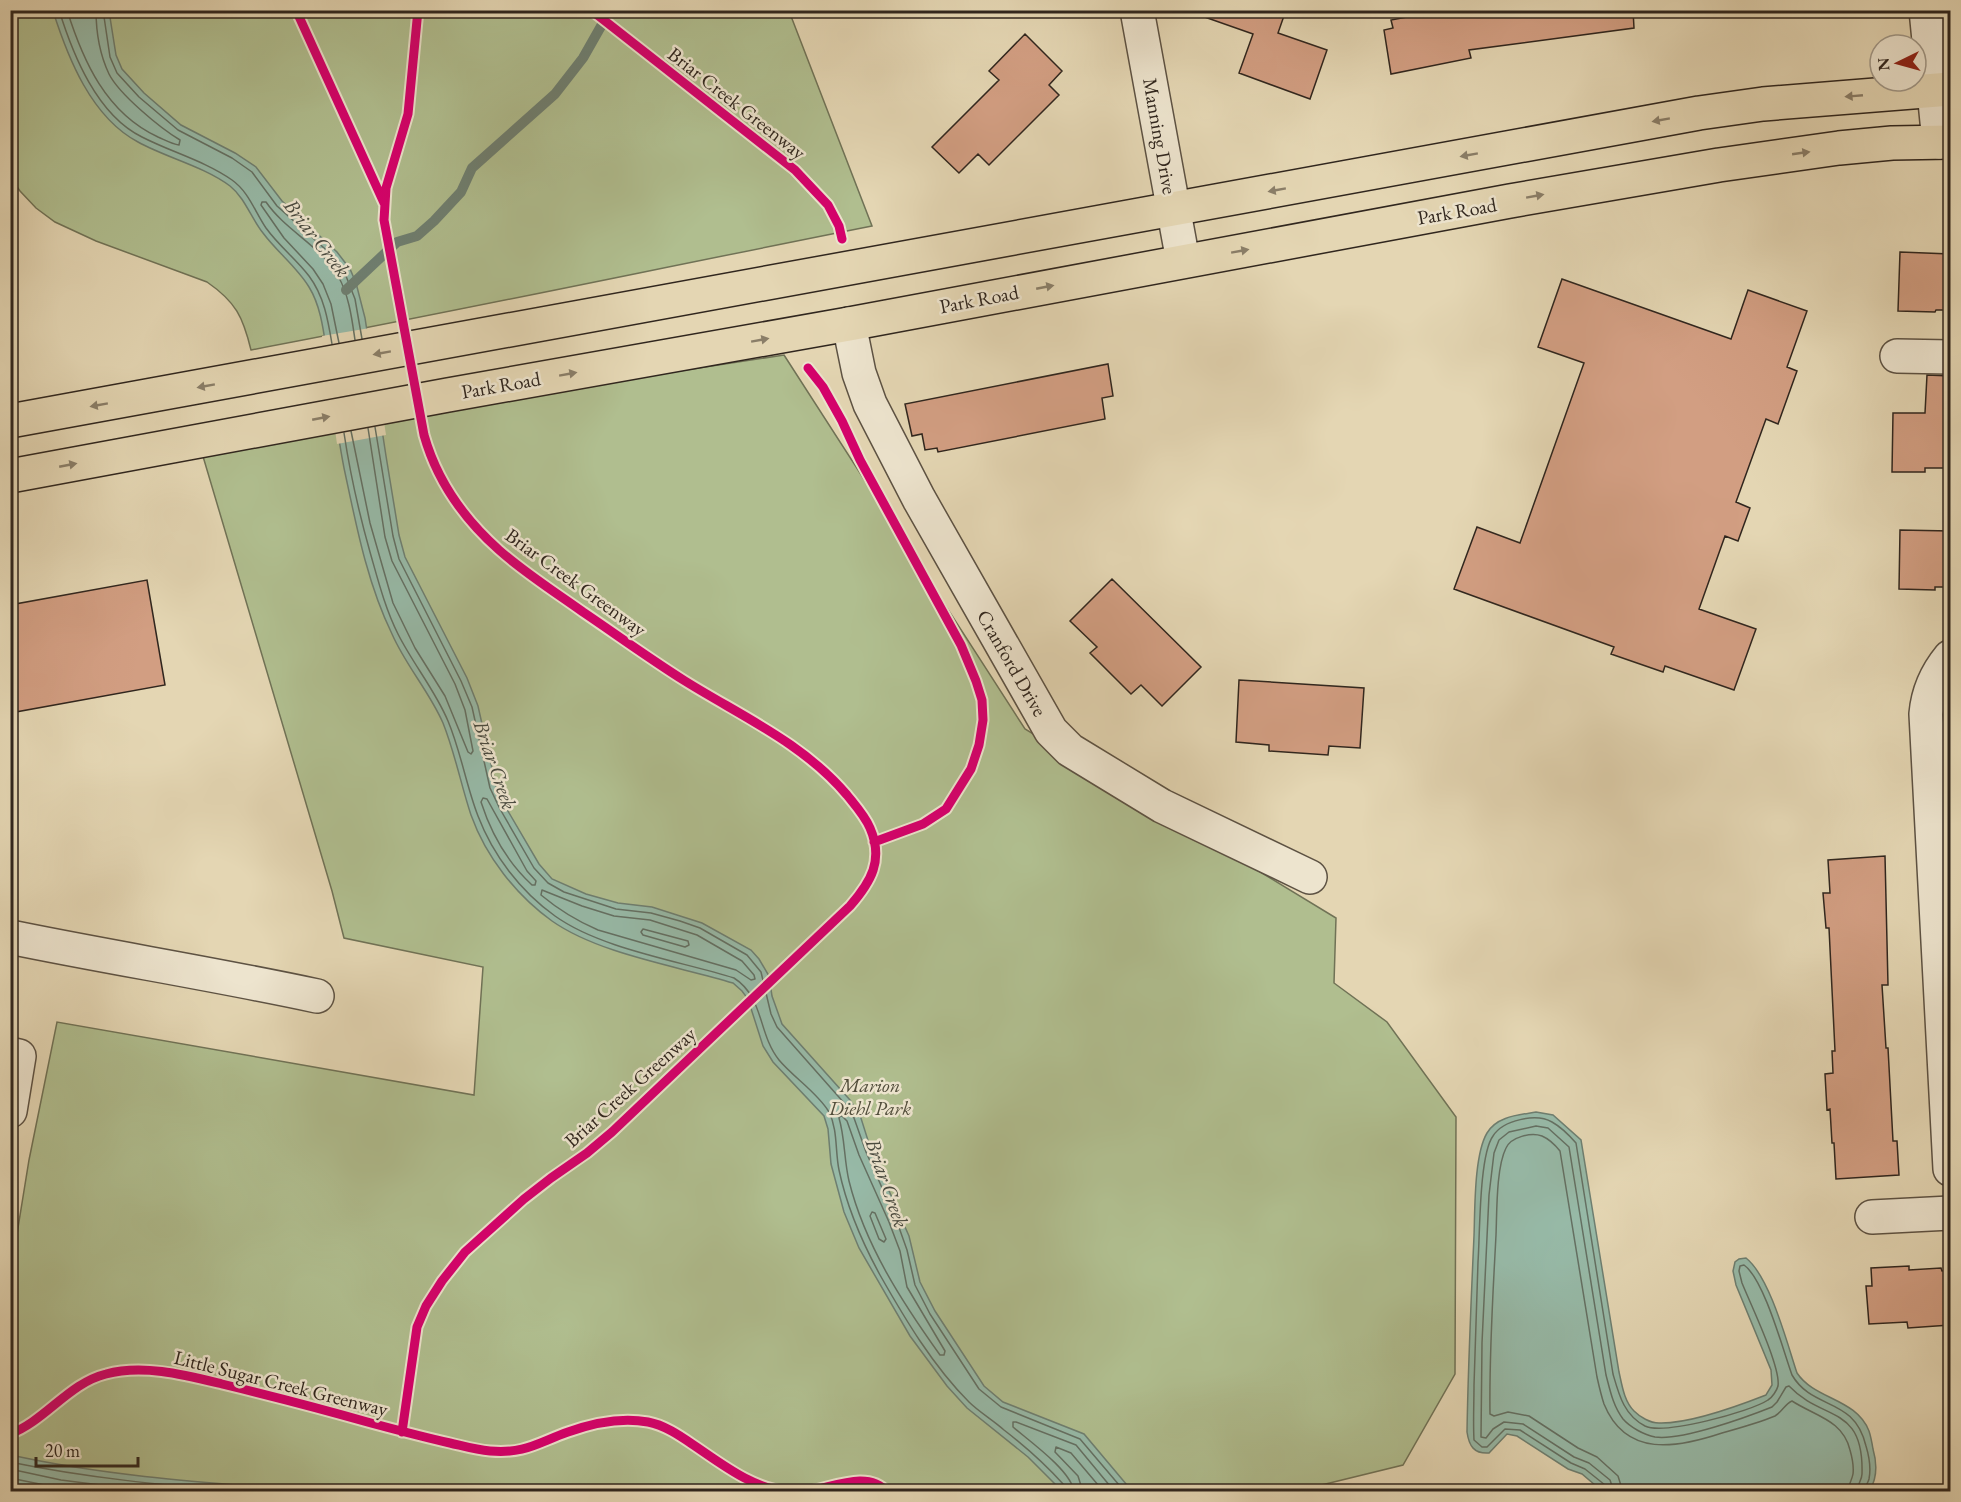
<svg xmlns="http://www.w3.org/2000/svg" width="1961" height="1502" font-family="'EB Garamond',serif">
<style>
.green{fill:#b0be8f;stroke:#707256;stroke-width:1.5}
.water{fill:#97baa8;stroke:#6e7f71;stroke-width:1.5}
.pier{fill:#e4d6b3}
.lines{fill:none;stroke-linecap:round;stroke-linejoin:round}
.shore{stroke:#647063;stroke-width:1.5}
.stream{stroke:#6e7f71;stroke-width:10}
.building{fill:#d29e82;stroke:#30261e;stroke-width:1.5}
.minor-casing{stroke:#5d5243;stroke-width:36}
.major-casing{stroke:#30261e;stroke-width:36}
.minor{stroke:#ede4ce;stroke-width:33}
.major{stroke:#e4d6b3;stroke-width:33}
.cycleway-casing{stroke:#ede4ce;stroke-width:13}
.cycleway{stroke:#d6006c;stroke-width:9}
.oneway{fill:#8a7e68}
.labels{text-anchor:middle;stroke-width:5;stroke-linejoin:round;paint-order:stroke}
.street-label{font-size:20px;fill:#30261e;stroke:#ede4ce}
.park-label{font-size:20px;font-style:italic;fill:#504c3a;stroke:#ede4ce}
.water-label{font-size:21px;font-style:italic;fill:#4a4b40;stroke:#ede4ce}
</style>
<rect width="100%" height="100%" fill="#e4d6b3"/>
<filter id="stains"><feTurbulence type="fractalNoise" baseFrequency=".00333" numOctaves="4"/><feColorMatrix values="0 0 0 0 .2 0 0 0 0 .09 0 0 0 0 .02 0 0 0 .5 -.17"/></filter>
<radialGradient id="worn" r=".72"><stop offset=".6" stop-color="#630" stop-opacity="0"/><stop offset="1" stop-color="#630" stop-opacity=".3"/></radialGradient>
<path class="green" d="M 10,11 L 789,11 L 872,226 C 665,267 458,311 251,350 C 243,317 236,302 207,282 L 96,241 L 55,222 L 36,208 L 20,191 L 11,178 Z
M 784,355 L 1025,729 L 1336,918 L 1334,983 L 1387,1022 L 1456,1117 L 1455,1374 L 1403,1465 L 1293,1492 L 11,1492 L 11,1271 L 29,1160 L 57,1022 L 474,1095 L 483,967 L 344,938 L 332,891 L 202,453 L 380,417 Z"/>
<path class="water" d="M 53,11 L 109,11 L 116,55 L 122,69 L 144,93 L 181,125 L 235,153 L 256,167 L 282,201 L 337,252 L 350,269 L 356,283 L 365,318 L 386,456 L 399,535 L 405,557 L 467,678 L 478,706 L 496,786 L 505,806 L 539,864 L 552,879 L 586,894 L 618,903 L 652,907 L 702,923 L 751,950 L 759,959 L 769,976 L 772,996 L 782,1024 L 850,1100 L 860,1115 L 871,1150 L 909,1236 L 920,1282 L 935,1311 L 984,1386 L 1003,1402 L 1084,1434 L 1132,1491 L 1062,1491 L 1028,1457 L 967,1408 L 947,1386 L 910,1336 L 859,1248 L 844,1212 L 831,1164 L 828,1129 L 824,1116 L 773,1062 L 763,1046 L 748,999 L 742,991 L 733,983 C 677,966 599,954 552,921 C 516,895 486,857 471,815 C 461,785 455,753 443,723 C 429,691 406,666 392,634 C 367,583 356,524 344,468 C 337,433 333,396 328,360 C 324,336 322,308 309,287 C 297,267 277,252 263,233 C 251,218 245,198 230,186 C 203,166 167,158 138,142 C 91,117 68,58 53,11 Z
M 1536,1112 L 1553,1115 L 1581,1140 L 1619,1372 C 1622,1385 1624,1401 1634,1411 C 1640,1417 1650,1423 1659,1423 C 1688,1424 1738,1406 1766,1395 L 1772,1385 L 1771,1370 L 1736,1285 L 1733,1271 L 1735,1262 L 1739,1259 L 1746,1258 C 1770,1277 1787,1343 1797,1373 C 1815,1400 1856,1398 1869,1431 C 1871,1437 1872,1443 1873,1449 C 1877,1463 1877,1478 1870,1490 L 1602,1491 L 1582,1474 L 1568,1469 L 1517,1436 L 1507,1434 L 1489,1453 C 1474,1454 1469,1446 1467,1432 C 1468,1367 1471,1302 1474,1236 C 1475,1209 1474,1155 1487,1133 C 1497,1116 1519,1115 1536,1112 Z
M 11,1455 C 110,1477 213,1483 315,1491 L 11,1491 Z"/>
<path class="pier" d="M 370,328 L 386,435 L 337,444 L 322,336 Z"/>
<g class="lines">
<path class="shore" d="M 59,10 C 73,55 97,115 142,137 C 171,152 205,161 232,180 C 249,192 255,212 266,228 C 279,246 296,259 309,276 C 324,296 328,320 332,344
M 67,10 C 83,61 106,113 158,137 C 165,140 172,144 179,145 L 180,140 C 160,128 119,94 109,74 C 100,55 96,32 96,10
M 103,10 L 110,57 L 117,73 L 139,97 L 178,130 L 232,158 L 252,172 L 277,206 L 333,256 L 344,271 L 355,299 L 362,339
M 339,343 L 331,304 L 323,284 L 313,269 L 284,238 L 261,205 L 262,202 L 266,202 C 286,231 321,246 338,276 C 349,295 352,319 355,340
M 375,427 L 393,536 L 399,559 L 461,681 L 472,707 L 490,788 L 500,809 L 534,868 L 548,883 L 564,892 L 616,909 L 651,913 L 680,921 L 700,928 L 747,955 L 761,972 L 771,1014 L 777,1027 L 845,1104 L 854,1118 L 866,1152 L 896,1219 L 907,1250 L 915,1285 L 930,1314 L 979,1389 L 1001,1407 L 1080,1439 L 1125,1492
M 351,431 L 370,523 L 393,603 L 415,648 L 445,696 L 468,752 L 471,754 L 473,751 L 465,710 L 455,684 L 392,561 L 385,537 L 368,428
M 344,433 C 350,473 359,513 370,552 C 378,580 385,608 398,634 C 413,664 435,690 448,721 C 461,752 466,785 478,816 C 493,855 520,891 555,916 C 601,949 680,961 734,978 C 764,997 758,1034 779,1060 C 793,1077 818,1093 829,1112 C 838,1130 835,1151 839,1170 C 847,1208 862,1242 880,1275 C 905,1319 933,1366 969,1402 C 979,1412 993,1420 1004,1430 C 1026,1447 1046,1465 1064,1485 L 1066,1492
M 483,798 L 487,799 L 527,871 L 536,881 L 535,885 L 532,885 C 508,863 491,833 481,802 Z
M 542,890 L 582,906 L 614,916 L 650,920 L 697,935 L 742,961 L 754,975 L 755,979 L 751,980 L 736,970 L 598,930 C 577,921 559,910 541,895 Z
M 643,929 L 688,941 L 689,945 L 685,947 L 643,935 L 641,932 Z
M 841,1115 L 847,1121 L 859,1155 L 889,1222 L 900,1251 L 907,1287 L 945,1351 L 944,1355 L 940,1355 C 902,1302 865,1245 849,1181 C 844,1160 845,1138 839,1118 Z
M 872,1212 L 875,1213 L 886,1239 L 884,1242 L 879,1239 L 870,1216 Z
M 10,1462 C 87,1478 164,1485 241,1492
M 10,1469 L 61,1480 L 155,1492
M 10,1478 L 79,1492
M 1074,1492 C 1072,1471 1028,1440 1013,1427 L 1013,1422 L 1016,1422 L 1076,1445 L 1115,1492
M 1083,1492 L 1078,1476 L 1055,1452 L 1056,1447 L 1071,1453 L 1104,1492
M 1606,1492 L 1605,1485 L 1585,1469 L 1571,1463 L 1520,1430 L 1505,1429 L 1487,1447 L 1482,1447 L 1474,1440 C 1473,1422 1474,1404 1474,1385 C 1475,1344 1477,1303 1478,1262 C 1480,1235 1479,1155 1493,1136 C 1503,1120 1536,1113 1552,1122 C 1561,1127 1569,1135 1576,1143 L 1613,1374 C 1619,1395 1624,1415 1645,1426 C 1664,1435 1750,1412 1768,1400 C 1772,1398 1777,1390 1778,1386 C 1781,1367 1750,1303 1742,1283 L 1739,1271 L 1740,1266 L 1744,1265 C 1764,1279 1783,1350 1792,1375 C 1813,1411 1854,1396 1866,1446 C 1869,1456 1871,1469 1869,1479 C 1868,1483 1865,1486 1864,1492
M 1614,1492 L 1610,1480 L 1589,1463 L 1574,1457 L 1523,1424 L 1504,1422 L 1493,1429 L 1486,1438 L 1481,1437 L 1482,1343 L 1489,1195 L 1494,1153 L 1499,1140 L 1509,1132 L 1536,1126 L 1548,1128 L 1569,1147 L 1606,1375 C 1610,1390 1613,1406 1623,1419 C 1630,1427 1644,1435 1655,1437 C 1681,1441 1747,1417 1772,1407 L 1777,1402 L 1786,1387 L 1789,1386 C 1823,1422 1864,1404 1862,1474 C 1862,1480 1857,1485 1857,1492
M 1623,1492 L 1618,1476 L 1597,1457 L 1578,1448 L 1529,1416 L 1508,1412 L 1494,1416 L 1490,1414 C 1489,1354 1493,1294 1496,1235 C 1497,1212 1496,1168 1506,1148 C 1511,1137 1531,1132 1542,1136 C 1549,1139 1556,1146 1560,1151 L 1597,1377 C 1599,1386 1601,1395 1604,1404 C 1626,1458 1677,1448 1722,1433 C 1740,1428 1758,1423 1775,1416 C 1782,1412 1785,1404 1792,1401 C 1815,1416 1843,1420 1850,1450 C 1852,1457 1854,1466 1853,1474 C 1852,1480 1848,1485 1848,1492"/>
<path class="stream" d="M 346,290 L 397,242 L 417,236 L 434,221 L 461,192 L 472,168 L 555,94 L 583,58 L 604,21 L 605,10"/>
</g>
<path class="building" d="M 1197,10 L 1286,10 L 1278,33 L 1327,50 L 1310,99 L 1239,73 L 1253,34 L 1196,14 Z
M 1444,10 L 1633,10 L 1634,28 L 1469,50 L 1471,58 L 1391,74 L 1384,30 L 1393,28 L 1391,20 Z
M 1025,34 L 1062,71 L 1049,85 L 1059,95 L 989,165 L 978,154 L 959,173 L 932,147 L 999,80 L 989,71 Z
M 1900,252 L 1950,254 L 1950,310 L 1936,310 L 1935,312 L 1898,311 Z
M 1562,279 L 1731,339 L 1748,290 L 1807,311 L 1787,367 L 1797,371 L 1778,424 L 1766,419 L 1736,502 L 1750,508 L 1738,541 L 1725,536 L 1699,609 L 1756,629 L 1734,690 L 1665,666 L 1663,672 L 1611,654 L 1614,647 L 1454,589 L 1477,527 L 1520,543 L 1584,363 L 1538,347 Z
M 1108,364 L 1113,396 L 1102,398 L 1105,419 L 938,452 L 937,448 L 925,450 L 922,434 L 912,436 L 905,404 Z
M 1927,375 L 1950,376 L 1950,468 L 1925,468 L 1925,472 L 1892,472 L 1893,413 L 1925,413 Z
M 1900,530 L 1950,531 L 1950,587 L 1935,587 L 1935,590 L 1899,589 Z
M 1112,579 L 1201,667 L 1162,706 L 1141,685 L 1131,694 L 1090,653 L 1097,647 L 1070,621 Z
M 147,580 L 165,685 L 10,713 L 10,605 Z
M 1239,680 L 1364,688 L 1360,748 L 1329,746 L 1328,755 L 1269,751 L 1269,745 L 1236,742 Z
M 1885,856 L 1888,985 L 1882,985 L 1886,1048 L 1888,1048 L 1893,1141 L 1897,1141 L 1899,1175 L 1836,1179 L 1834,1143 L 1832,1143 L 1830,1109 L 1827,1110 L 1825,1074 L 1833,1073 L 1832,1051 L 1835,1051 L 1829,928 L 1826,928 L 1823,893 L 1830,893 L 1828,860 Z
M 1909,1266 L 1909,1270 L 1941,1268 L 1942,1271 L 1950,1270 L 1950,1325 L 1908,1328 L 1907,1322 L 1869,1324 L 1866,1286 L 1872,1286 L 1871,1268 Z"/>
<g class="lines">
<defs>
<path id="minor" d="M 1137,10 L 1183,261
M 1926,10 L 1939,142
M 849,324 L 859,373 L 870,404 L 919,499 L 1051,731 L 1070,750 L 1162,806 L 1310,877
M 1897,356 L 1950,357
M 1950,657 C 1936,674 1928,691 1926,714 L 1950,1169
M 10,937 C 112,958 215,974 317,996
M 10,1054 L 19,1056 L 10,1111
M 1872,1217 L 1950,1213"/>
<path id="major" d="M 10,421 L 1699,113 L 1763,104 L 1950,89
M 10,476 L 448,395 L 849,324 L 1510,201 L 1719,165 L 1839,148 L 1892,143 L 1950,142"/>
</defs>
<use href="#minor" class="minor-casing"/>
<use href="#major" class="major-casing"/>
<use href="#minor" class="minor"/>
<use href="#major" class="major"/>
<defs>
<path id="cycleway" d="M 296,10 L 384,203
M 591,10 L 795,170 L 828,205 L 839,226 L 842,239
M 808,368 L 823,387 L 842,421 L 860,460 L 961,645 L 976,681 L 982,700 L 983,720 L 979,745 L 971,769 L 946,809 L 923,824 L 874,842
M 402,1432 L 417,1327 L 426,1306 L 442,1281 L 465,1252 L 524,1199 L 551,1178 L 587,1153 L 612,1132 L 850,906 C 871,882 884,860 870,828 C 865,816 855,805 847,795 C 803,743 741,716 685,681 C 650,659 617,635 583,612 C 555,592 525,573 499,550 C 463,518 437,481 424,435 L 384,220 L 386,188 L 408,114 L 418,10
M 10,1434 C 45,1421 69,1383 106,1374 C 143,1364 185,1375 222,1384 C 272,1396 322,1409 371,1423 C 397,1430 423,1437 450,1443 C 463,1446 476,1450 490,1451 C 525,1454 537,1443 568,1432 C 593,1423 621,1417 648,1422 C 664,1425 679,1435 692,1444 C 722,1464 751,1488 788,1492
M 803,1492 C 828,1490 867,1468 887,1492"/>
</defs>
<use href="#cycleway" class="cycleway-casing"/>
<use href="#cycleway" class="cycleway"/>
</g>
<defs><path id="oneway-solid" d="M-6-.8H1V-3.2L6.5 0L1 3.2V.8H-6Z" transform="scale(1.5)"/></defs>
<g class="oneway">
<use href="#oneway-solid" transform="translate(1854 96) rotate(175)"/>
<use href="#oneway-solid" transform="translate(1661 120) rotate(170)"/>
<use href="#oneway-solid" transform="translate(1801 153) rotate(-8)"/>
<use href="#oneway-solid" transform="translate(1469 155) rotate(170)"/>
<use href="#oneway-solid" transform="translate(1277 190) rotate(170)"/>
<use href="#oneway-solid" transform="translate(1535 196) rotate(-10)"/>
<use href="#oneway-solid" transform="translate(1240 251) rotate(-10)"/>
<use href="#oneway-solid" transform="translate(1045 287) rotate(-11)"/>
<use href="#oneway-solid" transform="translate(760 340) rotate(-10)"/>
<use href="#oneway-solid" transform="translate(382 353) rotate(170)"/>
<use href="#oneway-solid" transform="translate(568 374) rotate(-10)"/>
<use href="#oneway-solid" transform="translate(206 386) rotate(170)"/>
<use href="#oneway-solid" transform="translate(99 405) rotate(170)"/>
<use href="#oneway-solid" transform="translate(321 418) rotate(-11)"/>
<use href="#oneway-solid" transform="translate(68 465) rotate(-11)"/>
</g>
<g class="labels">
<g class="street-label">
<text transform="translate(737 103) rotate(38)" y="7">Briar Creek Greenway</text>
<text transform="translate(1160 136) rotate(80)" y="7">Manning Drive</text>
<text transform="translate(1457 211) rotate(-10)" y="7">Park Road</text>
<text transform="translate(979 299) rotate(-11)" y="7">Park Road</text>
<text transform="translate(501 385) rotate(-10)" y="7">Park Road</text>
<text transform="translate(576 582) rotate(36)" y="7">Briar Creek Greenway</text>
<text transform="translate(1012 663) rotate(60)" y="7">Cranford Drive</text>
<text transform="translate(630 1087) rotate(-42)" y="7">Briar Creek Greenway</text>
<text transform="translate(281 1383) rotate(14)" y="7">Little Sugar Creek Greenway</text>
</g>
<g class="park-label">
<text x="870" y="1092">Marion<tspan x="870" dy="23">Diehl Park</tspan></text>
</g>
<g class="water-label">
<text transform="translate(317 238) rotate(52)" y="7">Briar Creek</text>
<text transform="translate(495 765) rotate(71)" y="7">Briar Creek</text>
<text transform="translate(887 1183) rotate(71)" y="7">Briar Creek</text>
</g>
</g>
<rect width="1961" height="1502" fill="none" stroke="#e4d6b3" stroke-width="36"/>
<rect x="12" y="12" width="1937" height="1478" fill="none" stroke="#30261e" stroke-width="3"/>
<rect x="18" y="18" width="1925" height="1466" fill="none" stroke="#30261e" stroke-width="1.5"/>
<g transform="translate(1898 63) rotate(265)"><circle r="28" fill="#ede4ce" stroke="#a19888" stroke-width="1.5"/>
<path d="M0-4.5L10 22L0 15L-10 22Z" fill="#8f2418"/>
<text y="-9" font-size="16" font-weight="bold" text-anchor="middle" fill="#30261e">N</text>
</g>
<path d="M36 1457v9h102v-9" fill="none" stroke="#30261e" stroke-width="3"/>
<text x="45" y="1457" font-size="18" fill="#30261e" stroke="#ede4ce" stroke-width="4.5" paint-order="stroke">20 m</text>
<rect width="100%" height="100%" filter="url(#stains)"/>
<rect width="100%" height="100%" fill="url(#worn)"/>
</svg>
